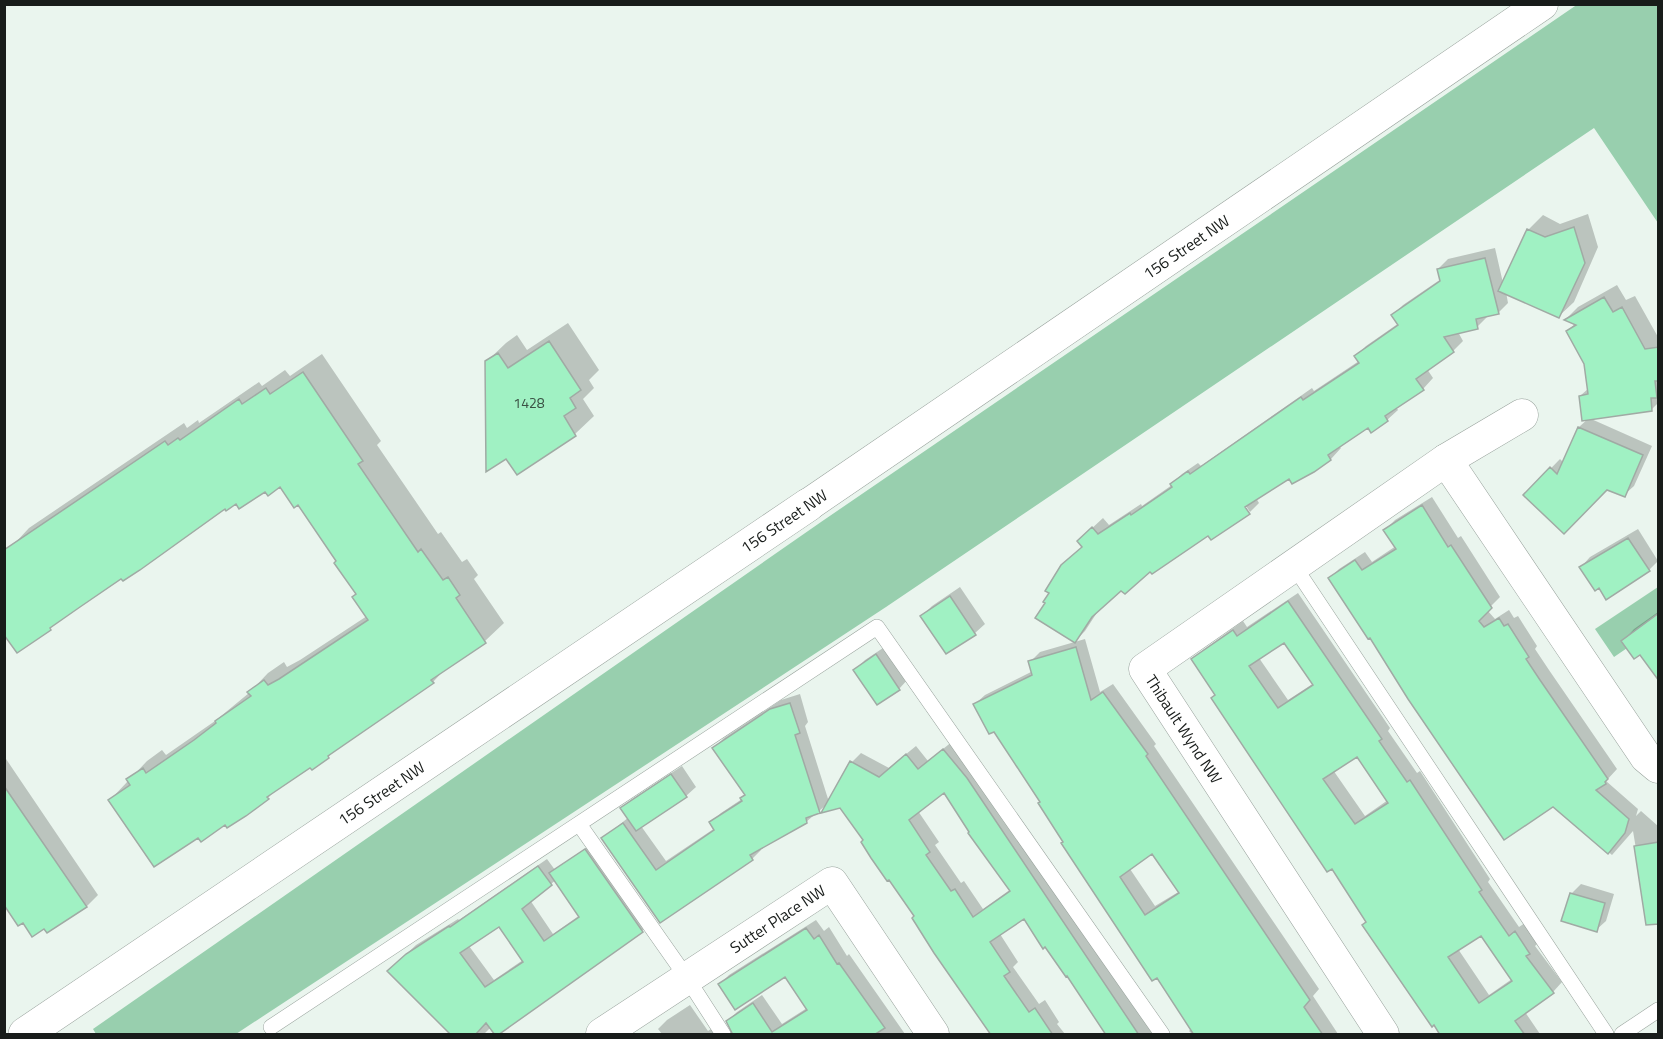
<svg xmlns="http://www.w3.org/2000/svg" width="1663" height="1039" font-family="'Titillium Web',sans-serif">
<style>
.green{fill:#98cfae}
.shadow{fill:#0003;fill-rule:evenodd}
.building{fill:#a0f1c3;stroke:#a0aaa4;stroke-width:1.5;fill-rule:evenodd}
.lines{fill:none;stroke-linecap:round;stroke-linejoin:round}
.lane-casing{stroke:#98a29c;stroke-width:16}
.street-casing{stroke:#98a29c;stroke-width:33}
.secondary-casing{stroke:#98a29c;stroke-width:34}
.lane{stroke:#fff;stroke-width:15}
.street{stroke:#fff;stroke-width:32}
.secondary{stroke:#fff;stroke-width:33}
.labels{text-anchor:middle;stroke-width:4.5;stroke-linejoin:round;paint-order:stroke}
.number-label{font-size:14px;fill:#3a5144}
.street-label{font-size:16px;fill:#181c1a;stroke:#fff}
</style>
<rect width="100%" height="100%" fill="#eaf5ee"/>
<path class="green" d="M 1578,4 L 1658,5 L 1658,223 L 1594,128 L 886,607 L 236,1034 L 96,1034 L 93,1029 L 821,522 Z
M 1658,587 L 1658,627 L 1614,657 L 1595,629 Z"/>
<path class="shadow" d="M 1588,214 L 1598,247 L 1574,302 L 1559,316 L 1506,292 L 1508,303 L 1498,313 L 1487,315 L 1487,317 L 1477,327 L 1458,332 L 1463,341 L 1453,351 L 1427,369 L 1433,378 L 1423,389 L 1396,407 L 1398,410 L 1387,420 L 1371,431 L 1368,426 L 1339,446 L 1341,448 L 1331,459 L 1314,470 L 1290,477 L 1256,498 L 1259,503 L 1250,512 L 1242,500 L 1151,569 L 1122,589 L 1100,608 L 1085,631 L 1075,641 L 1084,546 L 1089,531 L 1103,518 L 1109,525 L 1141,504 L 1142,506 L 1172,485 L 1182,474 L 1198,463 L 1201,466 L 1312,388 L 1314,391 L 1359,361 L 1356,356 L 1366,346 L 1399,323 L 1393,315 L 1403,305 L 1441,279 L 1438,269 L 1448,259 L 1495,248 L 1503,283 L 1528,230 L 1543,215 L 1560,224 Z
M 1617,285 L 1626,300 L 1635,296 L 1658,337 L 1658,403 L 1652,409 L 1589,418 L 1652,446 L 1634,486 L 1624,495 L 1607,488 L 1525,495 L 1560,459 L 1564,463 L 1579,427 L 1589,418 L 1580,396 L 1589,388 L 1586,363 L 1567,331 L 1576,323 L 1566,319 L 1578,307 Z
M 568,323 L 599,370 L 589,380 L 594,388 L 583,399 L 594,416 L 575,434 L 518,473 L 486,362 L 506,343 L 517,335 L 527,350 Z
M 322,354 L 381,441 L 377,445 L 438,534 L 441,532 L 462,562 L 467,559 L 478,575 L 474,579 L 504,623 L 485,641 L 447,667 L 433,682 L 336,749 L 328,757 L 310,766 L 278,787 L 268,798 L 245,814 L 198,835 L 110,800 L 147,761 L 162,750 L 166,755 L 215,721 L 249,693 L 268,673 L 284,662 L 287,667 L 300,660 L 367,616 L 357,593 L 338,561 L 298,503 L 281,485 L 265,489 L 236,502 L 15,543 L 29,528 L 184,423 L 187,428 L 198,420 L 199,423 L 259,382 L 262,386 L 285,370 L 290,376 Z
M 1432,497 L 1458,538 L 1461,536 L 1500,597 L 1487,610 L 1495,619 L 1509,610 L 1514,618 L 1518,616 L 1537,646 L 1535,649 L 1549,670 L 1617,769 L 1606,781 L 1638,809 L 1636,816 L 1641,811 L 1658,826 L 1658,895 L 1644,897 L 1633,831 L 1612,855 L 1553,805 L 1370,636 L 1330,578 L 1339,569 L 1365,552 L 1372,562 L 1396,546 L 1385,530 L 1395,520 Z
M 1638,529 L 1658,561 L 1649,570 L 1600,586 L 1581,567 L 1590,557 Z
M 960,587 L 985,624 L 975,633 L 946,652 L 922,616 L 932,606 Z
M 1298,593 L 1390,728 L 1388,731 L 1417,773 L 1420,771 L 1490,879 L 1488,882 L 1519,927 L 1525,923 L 1538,943 L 1535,946 L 1562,982 L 1553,992 L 1525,1012 L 1540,1034 L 1442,1034 L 1193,659 L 1203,650 L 1243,621 L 1247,627 ZM 1285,641 L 1314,683 L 1288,700 L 1259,658 ZM 1357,755 L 1388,800 L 1365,816 L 1333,770 ZM 1481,934 L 1512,979 L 1489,995 L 1458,949 Z
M 1658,612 L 1658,678 L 1640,653 L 1623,641 L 1634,629 Z
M 1085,639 L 1100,692 L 1113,684 L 1156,744 L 1154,746 L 1319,989 L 1313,996 L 1338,1034 L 1192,1034 L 1189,1031 L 1191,1029 L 1065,842 L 1042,802 L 975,704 L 985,695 L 1033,671 L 1030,662 L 1040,652 ZM 1153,852 L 1180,891 L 1155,906 L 1130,869 Z
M 886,646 L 908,679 L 899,689 L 855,670 L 865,660 Z
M 800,694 L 808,722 L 805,726 L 829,802 L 852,762 L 861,753 L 889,768 L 916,746 L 928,761 L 953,741 L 1154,1034 L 1107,1034 L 1068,974 L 1024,917 L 1000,934 L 1018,962 L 1013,967 L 1039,1004 L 1045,1000 L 1059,1022 L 1057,1024 L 1065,1034 L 992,1034 L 865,840 L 840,806 L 826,805 L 806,822 L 760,848 L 761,850 L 752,859 L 660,921 L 603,838 L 629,817 L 622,808 L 632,799 L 682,766 L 696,787 L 686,796 L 641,826 L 666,861 L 715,828 L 711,823 L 721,813 L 742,799 L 746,794 L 714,748 L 724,738 L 781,700 ZM 945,791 L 1011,889 L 983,909 L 964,881 L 961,883 L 935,845 L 939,842 L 918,811 Z
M 4,756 L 98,895 L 87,906 L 47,931 L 45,927 L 23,921 L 4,898 Z
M 594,842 L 650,923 L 642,931 L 491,1027 L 484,1034 L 453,1034 L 398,962 L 416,945 L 458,919 L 459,920 L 547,859 L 555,870 ZM 556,880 L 580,915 L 553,934 L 530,900 ZM 500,924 L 523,960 L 494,980 L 469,946 Z
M 1581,884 L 1614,894 L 1606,921 L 1596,930 L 1571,894 Z
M 816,920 L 824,931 L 829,927 L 847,956 L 849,954 L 905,1034 L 735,1034 L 728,1021 L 737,1012 L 762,995 L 782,1024 L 807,1008 L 785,974 L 720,984 L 729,975 Z
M 690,1005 L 708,1031 L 720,1023 L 727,1034 L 732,1034 L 662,1034 L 658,1029 L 667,1020 Z"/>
<path class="building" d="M 1574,227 L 1585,263 L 1559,318 L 1498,291 L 1527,229 L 1545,237 Z
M 1485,258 L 1499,314 L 1476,319 L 1478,329 L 1444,337 L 1454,352 L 1416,379 L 1424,390 L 1385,416 L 1388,421 L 1371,433 L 1368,428 L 1328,455 L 1331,460 L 1314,472 L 1292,484 L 1289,479 L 1245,507 L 1250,514 L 1211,540 L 1208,536 L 1152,574 L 1150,572 L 1125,594 L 1121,591 L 1092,617 L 1075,643 L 1035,618 L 1045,603 L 1043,602 L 1049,593 L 1045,591 L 1061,565 L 1082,547 L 1077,541 L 1092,527 L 1098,534 L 1130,513 L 1131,515 L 1172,487 L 1170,484 L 1188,471 L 1190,474 L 1301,397 L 1303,400 L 1359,363 L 1354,356 L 1398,325 L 1391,315 L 1440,281 L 1437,269 Z
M 1604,297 L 1613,312 L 1622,307 L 1645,349 L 1659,347 L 1659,381 L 1655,381 L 1657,398 L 1651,398 L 1652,411 L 1582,421 L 1579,396 L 1588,394 L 1584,364 L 1566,331 L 1576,325 L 1564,320 Z
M 549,341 L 581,390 L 570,398 L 576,408 L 564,416 L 576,436 L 517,475 L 506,459 L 486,472 L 485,361 L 498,353 L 508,368 Z
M 303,372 L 363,461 L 358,464 L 418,552 L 421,549 L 443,580 L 448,577 L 460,595 L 456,598 L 486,643 L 431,680 L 434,683 L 328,756 L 329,758 L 312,770 L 310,768 L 267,797 L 269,799 L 246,816 L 227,828 L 225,825 L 201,842 L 198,838 L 154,867 L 108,800 L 130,785 L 126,779 L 143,768 L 146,773 L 194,740 L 216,723 L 215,721 L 251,696 L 247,692 L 264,680 L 268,685 L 279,679 L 368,620 L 352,597 L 356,594 L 334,563 L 336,561 L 298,505 L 294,508 L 280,487 L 268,496 L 265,492 L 239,509 L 236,504 L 226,511 L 225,509 L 140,570 L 123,581 L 121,579 L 80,607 L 50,628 L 51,630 L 17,653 L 4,635 L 4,550 L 165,441 L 168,445 L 178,438 L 180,440 L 239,399 L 242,404 L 266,388 L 270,394 Z
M 1578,427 L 1643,455 L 1625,497 L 1607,490 L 1564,534 L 1523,495 L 1550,467 L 1557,474 Z
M 1422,505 L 1448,547 L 1451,545 L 1492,608 L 1479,621 L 1484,627 L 1499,618 L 1504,626 L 1508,624 L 1529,657 L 1526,659 L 1540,680 L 1608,779 L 1605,782 L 1606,784 L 1596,790 L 1629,819 L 1625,833 L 1608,854 L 1553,807 L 1504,840 L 1408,699 L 1370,638 L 1368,639 L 1328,578 L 1355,560 L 1362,570 L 1396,549 L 1383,530 Z
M 1628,538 L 1650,571 L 1606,600 L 1599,588 L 1595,591 L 1579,567 Z
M 950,596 L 976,635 L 946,654 L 920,616 Z
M 1288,601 L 1382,739 L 1379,741 L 1407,782 L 1410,780 L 1482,890 L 1479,892 L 1509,936 L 1515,931 L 1530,954 L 1526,956 L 1554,993 L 1515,1021 L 1525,1035 L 1440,1035 L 1434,1025 L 1432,1027 L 1362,925 L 1366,922 L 1339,880 L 1332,869 L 1327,872 L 1211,698 L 1215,695 L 1191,659 L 1233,630 L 1237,636 ZM 1284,643 L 1313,685 L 1278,708 L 1249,666 ZM 1357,757 L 1388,803 L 1355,824 L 1323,779 ZM 1481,936 L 1512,981 L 1479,1003 L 1448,957 Z
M 1659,613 L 1659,681 L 1640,655 L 1634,659 L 1621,641 Z
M 1076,647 L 1091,700 L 1103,692 L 1148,754 L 1146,756 L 1310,1000 L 1304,1007 L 1323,1035 L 1194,1035 L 1157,978 L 1152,981 L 1061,843 L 1063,842 L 1038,803 L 1040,802 L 994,732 L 989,734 L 973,704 L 1032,675 L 1028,661 ZM 1152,854 L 1179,893 L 1145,915 L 1120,877 Z
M 876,654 L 900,690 L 877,705 L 853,670 Z
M 790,703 L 800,733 L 795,735 L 820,813 L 806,818 L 807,823 L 750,855 L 753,860 L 660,923 L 601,838 L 623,823 L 656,870 L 714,830 L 709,822 L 742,801 L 740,798 L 745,795 L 712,748 L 770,709 Z
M 943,749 L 967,778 L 1139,1035 L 1106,1035 L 1067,976 L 1066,977 L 1045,947 L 1043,949 L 1024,919 L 990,942 L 1010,972 L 1004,976 L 1029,1012 L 1035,1008 L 1053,1035 L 991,1035 L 934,953 L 912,918 L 914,916 L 889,880 L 887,881 L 871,858 L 861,842 L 863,840 L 840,808 L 821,813 L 850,761 L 879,777 L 906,754 L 918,769 ZM 944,793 L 969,832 L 968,833 L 1010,891 L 973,917 L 955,889 L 951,891 L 926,855 L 930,852 L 909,820 Z
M 671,774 L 687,797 L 636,831 L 620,808 Z
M 4,786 L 87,907 L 47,933 L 44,929 L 32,937 L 23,923 L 18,926 L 4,905 Z
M 1659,842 L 1659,924 L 1646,925 L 1634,846 Z
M 585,849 L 643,932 L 498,1035 L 495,1035 L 486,1023 L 475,1035 L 451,1035 L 387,971 L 406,954 L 449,926 L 450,927 L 538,866 L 552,885 L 522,909 L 544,941 L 579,917 L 549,873 ZM 499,927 L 523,962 L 485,987 L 460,953 Z
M 1570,893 L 1605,903 L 1597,932 L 1561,921 Z
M 806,928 L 814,939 L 819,935 L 837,964 L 839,963 L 885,1028 L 874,1035 L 733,1035 L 726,1021 L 753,1003 L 772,1032 L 807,1010 L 785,977 L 735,1010 L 718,984 Z"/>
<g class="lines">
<defs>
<path id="lane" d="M 1294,566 L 1606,1034
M 579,824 L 687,978 L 723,1034
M 271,1027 L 877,627 L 1162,1034
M 1622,1034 L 1658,1010"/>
<g id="street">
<path d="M 1446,460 L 1522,415"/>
<path id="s1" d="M 808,505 L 1542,4"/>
<path id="s2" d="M 602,1034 L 832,883 L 933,1034"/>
<path d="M 1383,1034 L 1145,669 L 1446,460 L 1646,757 L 1658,767"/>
</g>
<g id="secondary">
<path id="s3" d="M 25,1034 L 808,505"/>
</g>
</defs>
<use href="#lane" class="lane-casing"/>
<use href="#street" class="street-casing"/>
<use href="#secondary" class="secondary-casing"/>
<use href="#lane" class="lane"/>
<use href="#street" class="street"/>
<use href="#secondary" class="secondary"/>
</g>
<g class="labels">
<g class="number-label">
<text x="529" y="408">1428</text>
</g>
<g class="street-label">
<text dy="6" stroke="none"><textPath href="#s1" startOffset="458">156 Street NW</textPath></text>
<text transform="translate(784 521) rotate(-34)" y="6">156 Street NW</text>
<text transform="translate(1184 729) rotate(57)" y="6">Thibault Wynd NW</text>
<text dy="6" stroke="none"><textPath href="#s3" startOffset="430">156 Street NW</textPath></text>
<text dy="6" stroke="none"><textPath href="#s2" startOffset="210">Sutter Place NW</textPath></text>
</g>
</g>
<rect width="1663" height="1039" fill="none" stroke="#181c1a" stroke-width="12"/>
</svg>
